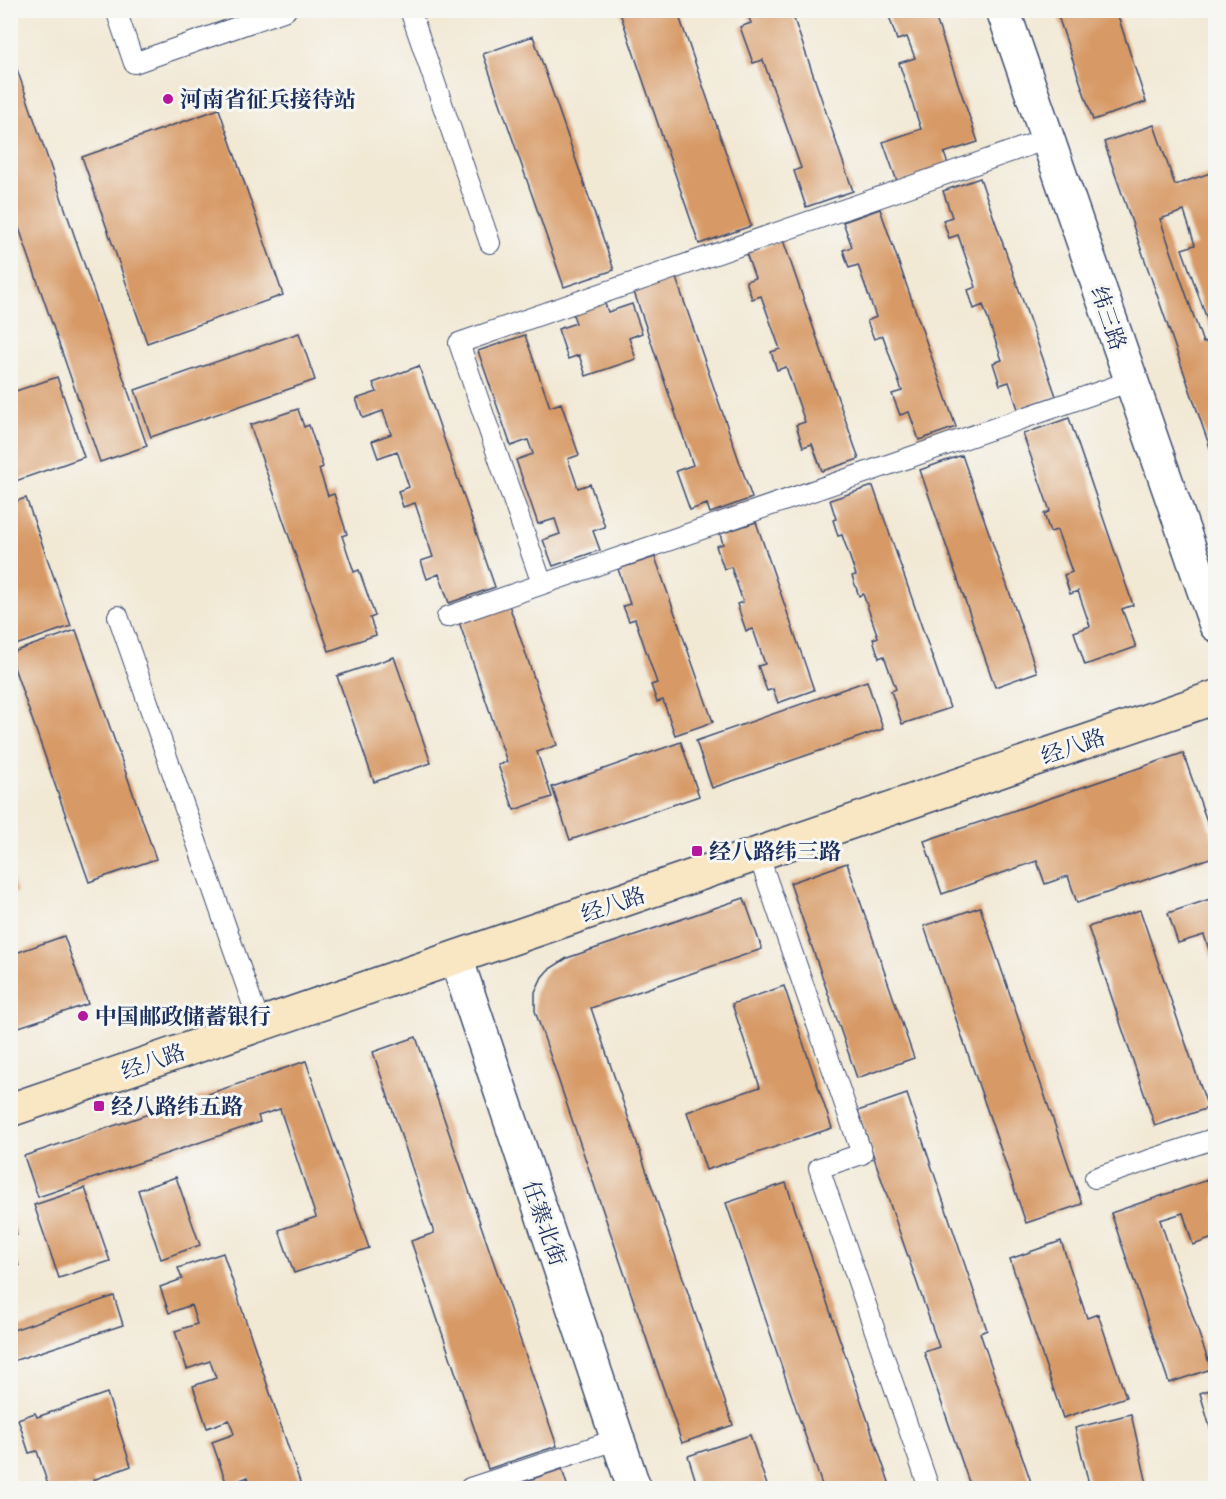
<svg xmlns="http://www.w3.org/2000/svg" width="1226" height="1499" font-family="'Libre Bodoni','Noto Serif SC',serif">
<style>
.building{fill:#d79965;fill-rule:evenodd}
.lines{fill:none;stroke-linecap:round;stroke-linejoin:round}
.lane-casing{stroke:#3b4b70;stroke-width:22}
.street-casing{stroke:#3b4b70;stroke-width:36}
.secondary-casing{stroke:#3b4b70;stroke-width:36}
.lane{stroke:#fff;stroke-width:20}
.street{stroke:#fff;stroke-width:33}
.secondary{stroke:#f9e7c3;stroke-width:33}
.poi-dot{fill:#b5179e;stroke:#f6f6f2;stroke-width:2}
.labels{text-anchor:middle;stroke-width:6;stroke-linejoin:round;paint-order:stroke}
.poi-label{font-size:22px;font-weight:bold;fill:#1b2f5e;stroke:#f6f6f2;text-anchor:start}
.street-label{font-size:22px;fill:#1b2f5e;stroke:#f6f6f2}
</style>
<rect width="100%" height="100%" fill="#f6f6f2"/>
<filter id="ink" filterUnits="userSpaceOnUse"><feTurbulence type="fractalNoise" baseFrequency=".0167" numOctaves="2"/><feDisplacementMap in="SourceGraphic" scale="12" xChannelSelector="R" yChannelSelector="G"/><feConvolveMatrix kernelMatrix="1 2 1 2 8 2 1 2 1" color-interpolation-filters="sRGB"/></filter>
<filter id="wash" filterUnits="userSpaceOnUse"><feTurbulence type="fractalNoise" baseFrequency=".008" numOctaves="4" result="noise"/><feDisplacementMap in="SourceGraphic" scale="24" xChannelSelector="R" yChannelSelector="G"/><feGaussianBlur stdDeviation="1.35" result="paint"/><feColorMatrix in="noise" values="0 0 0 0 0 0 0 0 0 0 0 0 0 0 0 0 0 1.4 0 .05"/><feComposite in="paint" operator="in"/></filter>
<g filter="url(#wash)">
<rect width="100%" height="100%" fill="#f2e9d5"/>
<g id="blocks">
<path class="building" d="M 619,10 L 677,10 L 751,226 L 699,244 Z
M 746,10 L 791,10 L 853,191 L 806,207 L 794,171 L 801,168 L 763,60 L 753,63 L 740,27 L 751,23 Z
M 887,10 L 933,10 L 978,142 L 944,153 L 949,167 L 898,184 L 883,142 L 921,129 L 899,63 L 915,58 L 907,37 L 897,40 Z
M 1056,10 L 1116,10 L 1146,102 L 1093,120 Z
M 533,36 L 614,270 L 564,287 L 483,54 Z
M 11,52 L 147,446 L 100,462 L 10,202 Z
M 219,109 L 283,295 L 147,343 L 82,157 Z
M 1154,125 L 1175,185 L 1216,171 L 1216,465 L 1104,142 ZM 1184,211 L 1195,245 L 1182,249 L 1214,339 L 1203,343 L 1160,219 Z
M 980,178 L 1056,396 L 1018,409 L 1009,382 L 1000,385 L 993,363 L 1002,360 L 983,305 L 974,309 L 968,290 L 976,287 L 958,235 L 949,238 L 943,220 L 952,217 L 943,191 Z
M 880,209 L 956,427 L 919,440 L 909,412 L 900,415 L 892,394 L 902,391 L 883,336 L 874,339 L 867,321 L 876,317 L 858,265 L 849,268 L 843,250 L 852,247 L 843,222 Z
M 783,240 L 859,459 L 822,471 L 812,444 L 803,447 L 796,425 L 805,422 L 786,367 L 777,370 L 771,352 L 780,349 L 761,296 L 752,299 L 746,281 L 755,278 L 746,253 Z
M 676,278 L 752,498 L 710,513 L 707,504 L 690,510 L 676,471 L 693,465 L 634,292 Z
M 604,301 L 608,312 L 632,304 L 642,333 L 629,338 L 636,359 L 586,376 L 579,355 L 568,359 L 558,329 L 576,323 L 572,312 Z
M 299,333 L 315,380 L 151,437 L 135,390 Z
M 525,335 L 550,407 L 561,403 L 579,455 L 568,459 L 578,488 L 590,484 L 605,527 L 593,531 L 600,550 L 553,566 L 543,540 L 560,534 L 555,519 L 538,524 L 516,460 L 533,454 L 528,440 L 511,446 L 478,351 Z
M 419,366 L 495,587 L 449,603 L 439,574 L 427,579 L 421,561 L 433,557 L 415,503 L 403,507 L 398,491 L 409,487 L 397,451 L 378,458 L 372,441 L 391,434 L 383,411 L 363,418 L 356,399 L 377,392 L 373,383 Z
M 57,377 L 84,457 L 10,483 L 10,393 Z
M 298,409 L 304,427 L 309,425 L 323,467 L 319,469 L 328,496 L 334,494 L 347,534 L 342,536 L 354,572 L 359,570 L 375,616 L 370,618 L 376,635 L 329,651 L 250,425 Z
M 1069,418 L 1133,605 L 1122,609 L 1136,647 L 1085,665 L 1074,632 L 1090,626 L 1078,591 L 1070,594 L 1064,575 L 1072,572 L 1057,530 L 1050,532 L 1044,514 L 1050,511 L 1023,434 Z
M 962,455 L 1037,672 L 995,687 L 920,470 Z
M 873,486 L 950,708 L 902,724 L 891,691 L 896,689 L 884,656 L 879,658 L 873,639 L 878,637 L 863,594 L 859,596 L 852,576 L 856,575 L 842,535 L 838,536 L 833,520 L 836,519 L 830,500 Z
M 26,498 L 71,626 L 10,647 L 10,503 Z
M 756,522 L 814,690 L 778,703 L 773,689 L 767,691 L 758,666 L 765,664 L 753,629 L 746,631 L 737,604 L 743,602 L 731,567 L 724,569 L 716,546 L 723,544 L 720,534 Z
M 655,557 L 713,722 L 675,735 L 663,700 L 657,702 L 651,685 L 657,683 L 635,619 L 629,621 L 623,606 L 630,604 L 618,569 Z
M 509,605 L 557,745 L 537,752 L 552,797 L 514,810 L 498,765 L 507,762 L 459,622 Z
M 76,630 L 156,859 L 89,882 L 10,656 L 10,653 Z
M 394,657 L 431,763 L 374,782 L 337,676 Z
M 867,681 L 883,729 L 712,788 L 696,741 Z
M 681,742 L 699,796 L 570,840 L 552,787 Z
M 1183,753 L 1216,847 L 1216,856 L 1077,903 L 1068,876 L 1045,884 L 1037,861 L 942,894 L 924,841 Z
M 847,863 L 914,1058 L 857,1078 L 790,883 Z
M 10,874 L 17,892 L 10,895 Z
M 1216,897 L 1216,967 L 1215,967 L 1204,935 L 1178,943 L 1168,913 Z
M 744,898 L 762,949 L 591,1008 L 733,1425 L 682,1443 L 535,1011 L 535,992 L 542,977 L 548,970 L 567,958 Z
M 980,907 L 1082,1204 L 1026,1223 L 924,926 Z
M 1140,910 L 1208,1108 L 1155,1126 L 1088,927 Z
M 64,936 L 88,1004 L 10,1030 L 10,955 Z
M 784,986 L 832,1128 L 706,1170 L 687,1112 L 760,1087 L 732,1004 Z
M 416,1037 L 557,1446 L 488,1469 L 411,1241 L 434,1233 L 373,1052 Z
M 306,1061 L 369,1248 L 294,1273 L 279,1230 L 316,1217 L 280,1109 L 258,1116 L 260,1122 L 38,1197 L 24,1156 Z
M 907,1094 L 987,1330 L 980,1333 L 1033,1488 L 971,1488 L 924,1352 L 939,1347 L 858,1111 Z
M 176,1177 L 200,1245 L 161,1259 L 138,1190 Z
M 1216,1177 L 1216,1237 L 1193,1245 L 1183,1213 L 1160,1220 L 1211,1369 L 1169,1383 L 1111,1213 Z
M 786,1183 L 891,1488 L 823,1488 L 726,1203 Z
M 85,1188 L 110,1261 L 59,1278 L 34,1205 Z
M 11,1216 L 17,1235 L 10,1237 L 10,1217 Z
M 1061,1241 L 1087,1318 L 1098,1314 L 1126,1397 L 1063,1418 L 1010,1259 Z
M 10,1243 L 19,1266 L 10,1269 Z
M 223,1253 L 302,1488 L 252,1488 L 248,1477 L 227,1485 L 212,1442 L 234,1434 L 229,1420 L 207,1428 L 193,1386 L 216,1378 L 210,1361 L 187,1369 L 175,1331 L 197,1324 L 191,1305 L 169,1313 L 160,1287 L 182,1279 L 178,1268 Z
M 114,1296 L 123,1325 L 10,1362 L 10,1331 Z
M 1216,1388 L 1216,1445 L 1215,1445 L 1200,1393 Z
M 107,1393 L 131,1466 L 93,1480 L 95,1488 L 40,1488 L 48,1485 L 37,1451 L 29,1453 L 18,1419 L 35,1413 L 37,1417 Z
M 1131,1414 L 1148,1488 L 1090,1488 L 1075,1428 Z
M 750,1435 L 768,1488 L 698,1488 L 688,1456 Z
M 562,1469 L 568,1488 L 505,1488 Z"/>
</g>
</g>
<g filter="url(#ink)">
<use href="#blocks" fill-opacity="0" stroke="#3b4b70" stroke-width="1.5"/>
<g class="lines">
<defs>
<path id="lane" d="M 116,10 L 134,63 L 286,10
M 410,10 L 490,243
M 542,584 L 459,343 L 1047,139
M 118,616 L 260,1025
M 447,617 L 1131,381
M 758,854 L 862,1154 L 819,1168 L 929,1488
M 1095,1178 L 1216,1138
M 470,1488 L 618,1439"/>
<path id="street" d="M 1003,10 L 1216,625
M 456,958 L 634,1488"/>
<path id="secondary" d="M 10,1110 L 1216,697"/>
</defs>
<use href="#lane" class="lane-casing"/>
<use href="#street" class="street-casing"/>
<use href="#secondary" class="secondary-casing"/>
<use href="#lane" class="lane"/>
<use href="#street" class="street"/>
<use href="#secondary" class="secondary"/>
</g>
</g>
<g class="poi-dot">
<circle cx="168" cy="99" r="6"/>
<rect x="691" y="845" width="12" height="12" rx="3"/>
<circle cx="83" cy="1016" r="6"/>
<rect x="93" y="1100" width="12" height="12" rx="3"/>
</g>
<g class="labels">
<g class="poi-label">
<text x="180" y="107">河南省征兵接待站</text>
<text x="709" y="859">经八路纬三路</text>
<text x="95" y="1024">中国邮政储蓄银行</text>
<text x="111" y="1114">经八路纬五路</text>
</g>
<g class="street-label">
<text transform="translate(1109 318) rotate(71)" y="8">纬三路</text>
<text transform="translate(1073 746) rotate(-19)" y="8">经八路</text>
<text transform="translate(613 904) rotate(-19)" y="8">经八路</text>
<text transform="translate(153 1061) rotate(-19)" y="8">经八路</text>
<text transform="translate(545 1223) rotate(71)" y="8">任寨北街</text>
</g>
</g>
<rect width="1226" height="1499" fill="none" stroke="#f6f6f2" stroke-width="36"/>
</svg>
